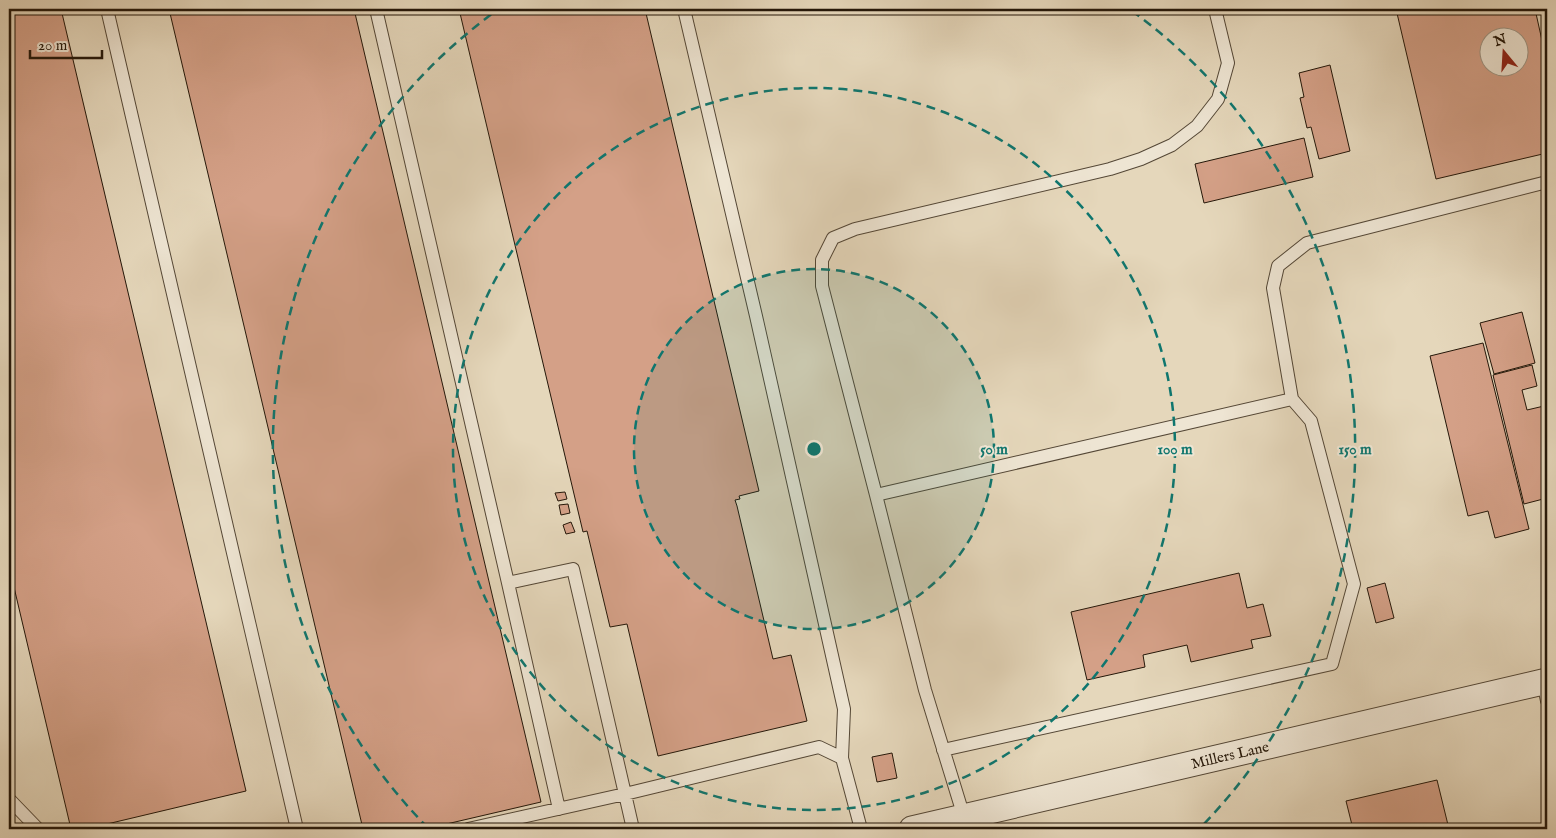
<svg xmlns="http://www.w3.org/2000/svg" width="1556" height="838" font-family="'IM FELL English',serif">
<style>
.building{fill:#d4a087;stroke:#241709;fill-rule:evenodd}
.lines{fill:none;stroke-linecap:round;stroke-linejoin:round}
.service-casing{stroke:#544736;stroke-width:14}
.minor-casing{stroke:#544736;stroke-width:27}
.service{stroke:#eee5d3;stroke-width:12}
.minor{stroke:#eee5d3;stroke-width:25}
.ring{fill:none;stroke:#0f766e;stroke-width:2.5;stroke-dasharray:9 6}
.labels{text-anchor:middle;stroke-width:4;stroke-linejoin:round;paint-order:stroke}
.street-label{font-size:15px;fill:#241709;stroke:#eee5d3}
.centre{fill:#0f766e;stroke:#eee5d3;stroke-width:2.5}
.ring-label{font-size:15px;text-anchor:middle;font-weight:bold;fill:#0f766e;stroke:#eee5d3;stroke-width:4;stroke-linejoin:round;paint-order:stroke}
</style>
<rect width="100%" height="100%" fill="#e5d7bb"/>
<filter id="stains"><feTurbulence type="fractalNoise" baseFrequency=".004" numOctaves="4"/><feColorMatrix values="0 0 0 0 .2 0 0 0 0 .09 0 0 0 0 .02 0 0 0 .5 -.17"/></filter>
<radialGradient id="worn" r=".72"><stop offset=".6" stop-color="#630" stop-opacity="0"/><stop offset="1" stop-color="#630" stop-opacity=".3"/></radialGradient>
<path class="building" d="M 9,9 L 61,9 L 246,791 L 86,829 L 71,829 L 9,566 Z
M 169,9 L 354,9 L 541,802 L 425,829 L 363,829 Z
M 459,9 L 645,9 L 759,491 L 739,496 L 740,499 L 735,500 L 737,506 L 773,659 L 791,655 L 807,721 L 658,756 L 627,624 L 610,627 L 587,531 L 583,532 Z
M 1396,9 L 1535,9 L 1547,63 L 1547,153 L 1436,179 ZM 1488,38 L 1518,38 L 1518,68 L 1488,68 Z
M 1330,65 L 1350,151 L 1319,159 L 1311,127 L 1307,128 L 1300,98 L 1304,97 L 1299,73 Z
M 1304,138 L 1313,177 L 1204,203 L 1195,164 Z
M 1522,312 L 1535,363 L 1494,374 L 1480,323 Z
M 1483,343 L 1529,529 L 1495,538 L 1488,511 L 1468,516 L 1430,356 Z
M 1532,365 L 1537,386 L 1522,390 L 1527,410 L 1544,406 L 1547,418 L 1547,498 L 1524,504 L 1493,375 Z
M 565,492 L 567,499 L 558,501 L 555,493 Z
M 568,504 L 570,513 L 561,515 L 559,505 Z
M 571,522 L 575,532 L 566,534 L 563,525 Z
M 1239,573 L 1247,608 L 1263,604 L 1271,636 L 1251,640 L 1253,648 L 1191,662 L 1187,645 L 1143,655 L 1145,667 L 1087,680 L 1071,612 Z
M 1385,583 L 1394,618 L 1376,623 L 1367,588 Z
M 892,753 L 897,778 L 877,782 L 872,757 Z
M 1437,780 L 1449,829 L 1353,829 L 1346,801 Z"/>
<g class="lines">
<defs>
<path id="service" d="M 107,9 L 297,829
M 376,9 L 508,583
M 684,9 L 756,316 L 844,709 L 842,758
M 1292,399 L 1273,288 L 1278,266 L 1307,243 L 1547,182
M 876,495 L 822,286 L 822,260 L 833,238 L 855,229 L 1110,169 L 1141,159 L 1172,145 L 1197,126 L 1218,99 L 1228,63 L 1215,9
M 1543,681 L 1547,701
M 943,750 L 1332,664 L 1354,584 L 1311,421 L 1292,399 L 876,495 L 925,690 L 964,817
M 9,799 L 38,829
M 559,809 L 508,583 L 573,569 L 625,794 L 819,747 L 842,758 L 861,829
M 468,829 L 625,794 L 633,829"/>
<path id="minor" d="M 912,829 L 1547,681"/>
</defs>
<use href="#service" class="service-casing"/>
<use href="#minor" class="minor-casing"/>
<use href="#service" class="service"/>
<use href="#minor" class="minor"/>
</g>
<circle cx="814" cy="449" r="180" fill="#0f766e" fill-opacity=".12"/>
<g class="ring">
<circle cx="814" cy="449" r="180"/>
<circle cx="814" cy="449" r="361"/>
<path d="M428 828A541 541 0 0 1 496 11M1132 11A541 541 0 0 1 1200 828"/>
</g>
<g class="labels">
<g class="street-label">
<text transform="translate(1230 755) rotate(-13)" y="5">Millers Lane</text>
</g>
</g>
<circle cx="814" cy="449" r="8" class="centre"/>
<g class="ring-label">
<text x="994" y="454">50 m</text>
<text x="1175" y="454">100 m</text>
<text x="1355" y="454">150 m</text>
</g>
<rect width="1556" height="838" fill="none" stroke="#e5d7bb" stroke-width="30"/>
<rect x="10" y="10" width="1536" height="818" fill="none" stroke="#241709" stroke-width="2.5"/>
<rect x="15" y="15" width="1526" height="808" fill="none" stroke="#241709"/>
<g transform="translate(1504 52) rotate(342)"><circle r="24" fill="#eee5d3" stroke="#9d9382"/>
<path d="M0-4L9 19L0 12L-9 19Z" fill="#8f2418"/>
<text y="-8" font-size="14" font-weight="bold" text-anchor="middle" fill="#241709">N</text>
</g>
<path d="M30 50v8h72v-8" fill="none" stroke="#241709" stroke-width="2.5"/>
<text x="38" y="50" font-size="15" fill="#241709" stroke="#eee5d3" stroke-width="4" paint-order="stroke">20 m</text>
<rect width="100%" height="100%" filter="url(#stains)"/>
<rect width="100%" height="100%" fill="url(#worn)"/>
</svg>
